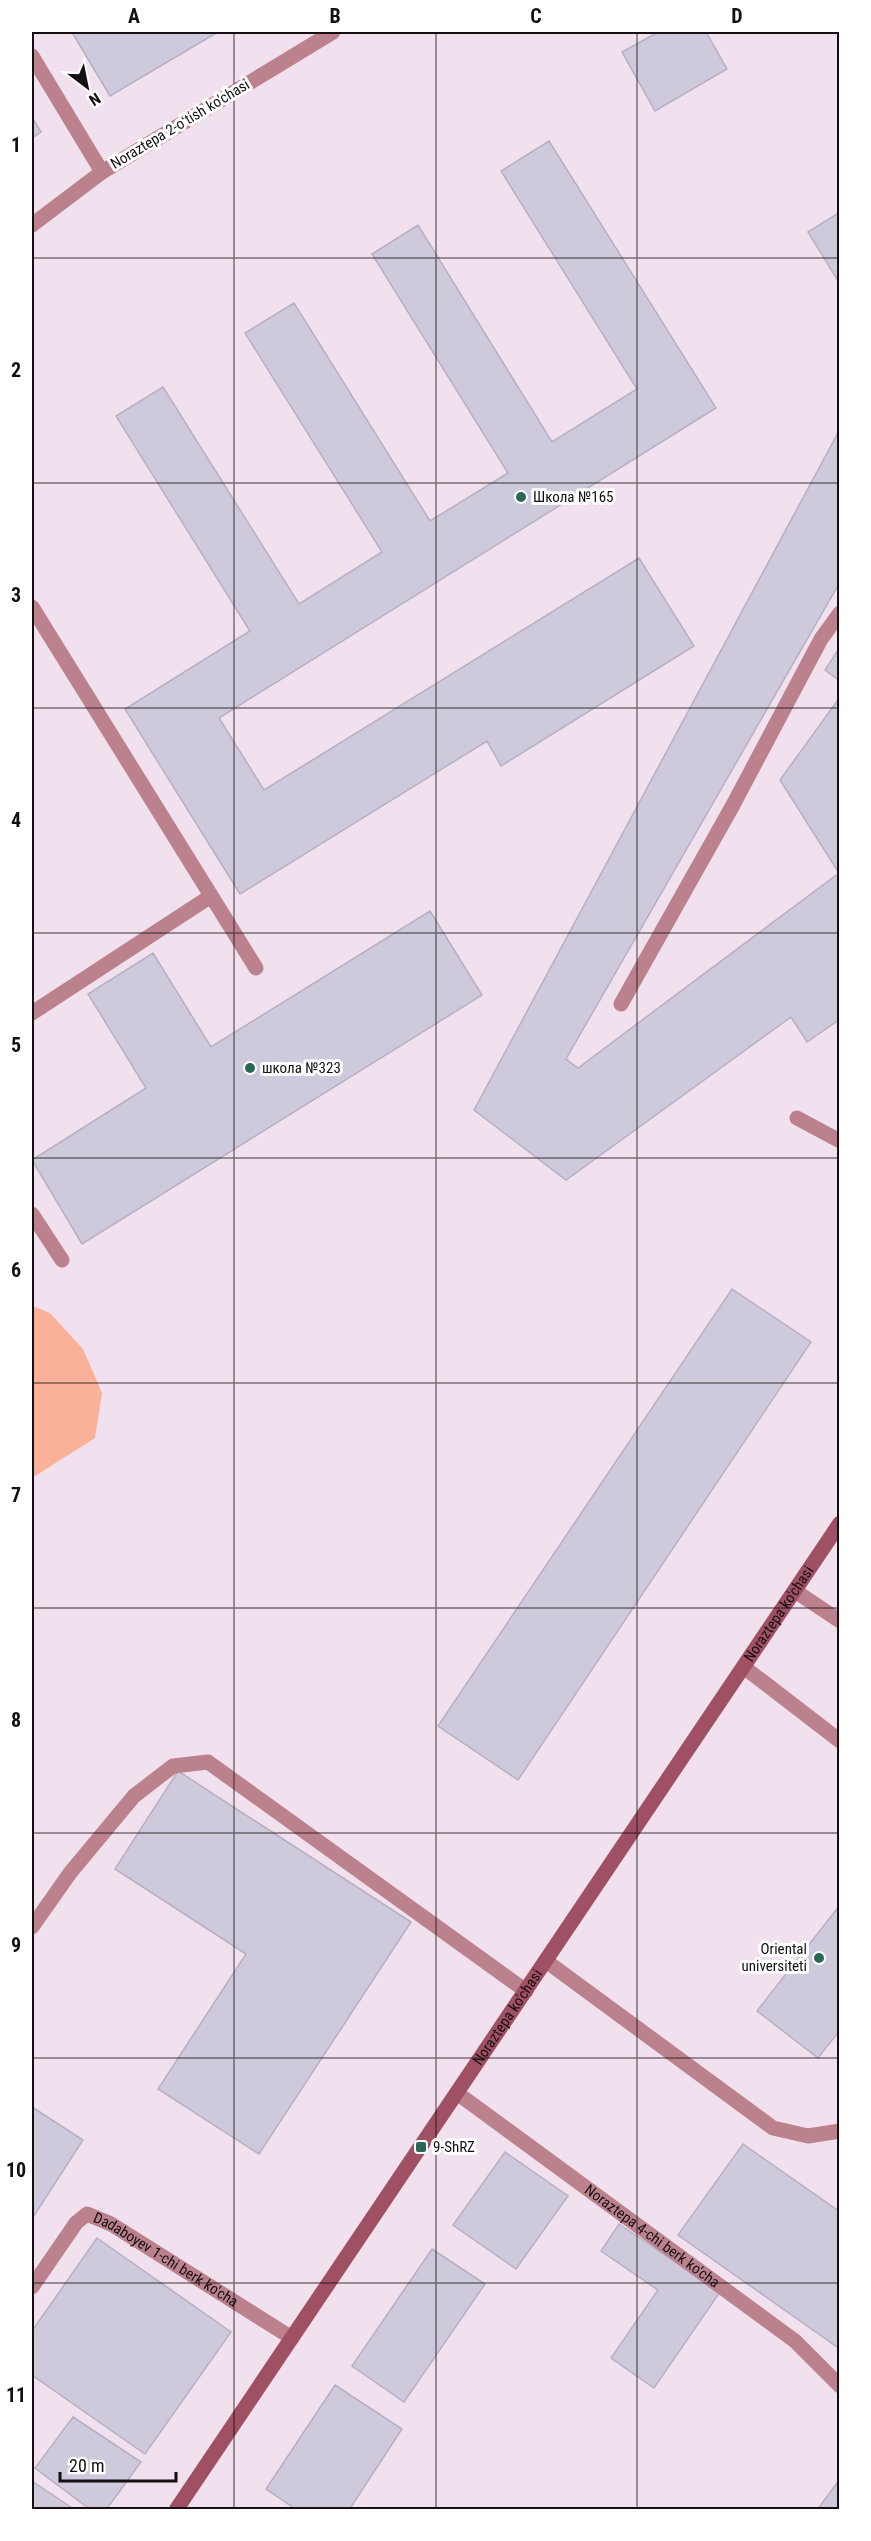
<svg xmlns="http://www.w3.org/2000/svg" width="871" height="2541" font-family="'Roboto Condensed',sans-serif">
<style>
.green{fill:#fab19a}
.building{fill:#cec9db;stroke:#b6b0c2;stroke-width:1.5}
.lines{fill:none;stroke-linecap:round;stroke-linejoin:round}
.service{stroke:#bb828d;stroke-width:15}
.minor{stroke:#bb828d;stroke-width:15}
.secondary{stroke:#a05063;stroke-width:15}
.grid{fill:none;stroke:#150f13;stroke-width:1.5;stroke-opacity:0.55}
.poi-dot{fill:#2a6855;stroke:#fff;stroke-width:2}
.labels{text-anchor:middle;stroke-width:6;stroke-linejoin:round;paint-order:stroke}
.street-label{font-size:15px;fill:#150f13;stroke:#fff}
.poi-label{font-size:15px;fill:#150f13;stroke:#fff;text-anchor:start}
.neatline{fill:none;stroke:#150f13;stroke-width:2}
.grid-label{font-size:20px;text-anchor:middle;font-weight:bold;fill:#150f13}
</style>
<rect width="100%" height="100%" fill="#f1e0ed"/>
<path class="green" d="M 32,1306 L 50,1313 L 83,1349 L 102,1393 L 95,1438 L 32,1478 Z"/>
<path class="building" d="M 77,32 L 218,32 L 110,96 L 73,34 Z
M 658,32 L 706,32 L 727,69 L 655,111 L 622,52 Z
M 32,117 L 41,132 L 32,138 Z
M 549,141 L 716,408 L 219,718 L 264,790 L 639,558 L 694,646 L 501,766 L 487,741 L 240,894 L 125,709 L 250,631 L 116,416 L 163,387 L 299,604 L 382,552 L 245,333 L 294,303 L 430,521 L 508,473 L 372,254 L 418,225 L 552,442 L 637,389 L 501,171 Z
M 840,212 L 840,284 L 808,232 Z
M 840,429 L 840,582 L 566,1059 L 578,1068 L 839,873 L 780,780 L 840,697 L 840,1019 L 807,1042 L 791,1017 L 566,1180 L 474,1110 Z
M 840,647 L 840,681 L 825,670 Z
M 430,911 L 482,995 L 82,1244 L 32,1160 L 146,1088 L 88,994 L 153,953 L 211,1047 Z
M 732,1289 L 811,1342 L 518,1780 L 438,1726 Z
M 178,1771 L 411,1922 L 259,2154 L 158,2089 L 246,1954 L 115,1869 Z
M 840,1905 L 840,2030 L 818,2058 L 757,2011 Z
M 32,2107 L 83,2140 L 32,2219 Z
M 743,2144 L 840,2212 L 840,2349 L 678,2235 Z
M 505,2152 L 568,2196 L 516,2269 L 453,2225 Z
M 619,2224 L 720,2292 L 654,2388 L 611,2358 L 658,2290 L 601,2251 Z
M 97,2238 L 231,2332 L 145,2454 L 32,2375 L 32,2331 Z
M 432,2249 L 485,2284 L 404,2402 L 352,2366 Z
M 335,2385 L 402,2429 L 349,2510 L 297,2510 L 266,2489 Z
M 73,2417 L 141,2462 L 106,2510 L 91,2510 L 35,2468 Z
M 840,2479 L 840,2510 L 817,2510 Z
M 32,2481 L 75,2510 L 32,2510 Z"/>
<g class="lines">
<path class="service" d="M 32,56 L 102,172
M 32,607 L 256,968
M 621,1004 L 733,805 L 821,639 L 840,613
M 32,1013 L 211,896
M 797,1118 L 840,1141
M 32,1214 L 62,1260
M 795,1591 L 840,1621
M 32,1927 L 70,1873 L 134,1796 L 173,1766 L 208,1762 L 526,1991
M 546,1961 L 773,2128 L 808,2136 L 840,2131"/>
<g class="minor">
<path d="M 32,225 L 102,172 L 333,32"/>
<path d="M 745,1668 L 840,1741"/>
<path id="s1" d="M 457,2093 L 795,2341 L 840,2386"/>
<path id="s2" d="M 32,2287 L 76,2223 L 87,2214 L 111,2224 L 292,2338"/>
</g>
<path class="secondary" id="s3" d="M 176,2510 L 840,1523"/>
</g>
<path class="grid" d="M 234,32 L 234,2510M 436,32 L 436,2510M 637,32 L 637,2510M 32,258 L 840,258M 32,483 L 840,483M 32,708 L 840,708M 32,933 L 840,933M 32,1158 L 840,1158M 32,1383 L 840,1383M 32,1608 L 840,1608M 32,1833 L 840,1833M 32,2058 L 840,2058M 32,2283 L 840,2283"/>
<g class="poi-dot">
<circle cx="521" cy="497" r="6"/>
<circle cx="250" cy="1068" r="6"/>
<circle cx="819" cy="1958" r="6"/>
<rect x="415" y="2141" width="12" height="12" rx="3"/>
</g>
<g class="labels">
<g class="street-label">
<text transform="translate(180 124) rotate(-31)" y="5">Noraztepa 2-oʻtish ko'chasi</text>
<text dy="5" stroke="none"><textPath href="#s3" startOffset="1080">Noraztepa ko'chasi</textPath></text>
<text dy="5" stroke="none"><textPath href="#s3" startOffset="594">Noraztepa ko'chasi</textPath></text>
<text dy="5" stroke="none"><textPath href="#s1" startOffset="242">Noraztepa 4-chi berk ko'cha</textPath></text>
<text dy="5" stroke="none"><textPath href="#s2" startOffset="183">Dadaboyev 1-chi berk ko'cha</textPath></text>
</g>
<g class="poi-label">
<text x="533" y="502">Школа №165</text>
<text x="262" y="1073">школа №323</text>
<text x="807" y="1954" text-anchor="end">Oriental<tspan x="807" dy="17">universiteti</tspan></text>
<text x="433" y="2152">9-ShRZ</text>
</g>
</g>
<rect width="871" height="2541" fill="none" stroke="#ffffff" stroke-width="66"/>
<g transform="translate(87 87) rotate(148)" stroke="#ffffff" stroke-width="4.5" paint-order="stroke">
<path d="M0-4.5L10 22L0 15L-10 22Z" fill="#150f13"/>
<text y="-9" font-size="16" font-weight="bold" text-anchor="middle" fill="#150f13">N</text>
</g>
<path d="M60 2472v9h116v-9" fill="none" stroke="#150f13" stroke-width="3"/>
<text x="69" y="2472" font-size="18" fill="#150f13" stroke="#ffffff" stroke-width="4.5" paint-order="stroke">20 m</text>
<rect x="33" y="33" width="805" height="2475" class="neatline"/>
<g class="grid-label">
<text x="134" y="23">A</text>
<text x="335" y="23">B</text>
<text x="536" y="23">C</text>
<text x="737" y="23">D</text>
<text x="16" y="152">1</text>
<text x="16" y="377">2</text>
<text x="16" y="602">3</text>
<text x="16" y="827">4</text>
<text x="16" y="1052">5</text>
<text x="16" y="1277">6</text>
<text x="16" y="1502">7</text>
<text x="16" y="1727">8</text>
<text x="16" y="1952">9</text>
<text x="16" y="2177">10</text>
<text x="16" y="2402">11</text>
</g>
</svg>
